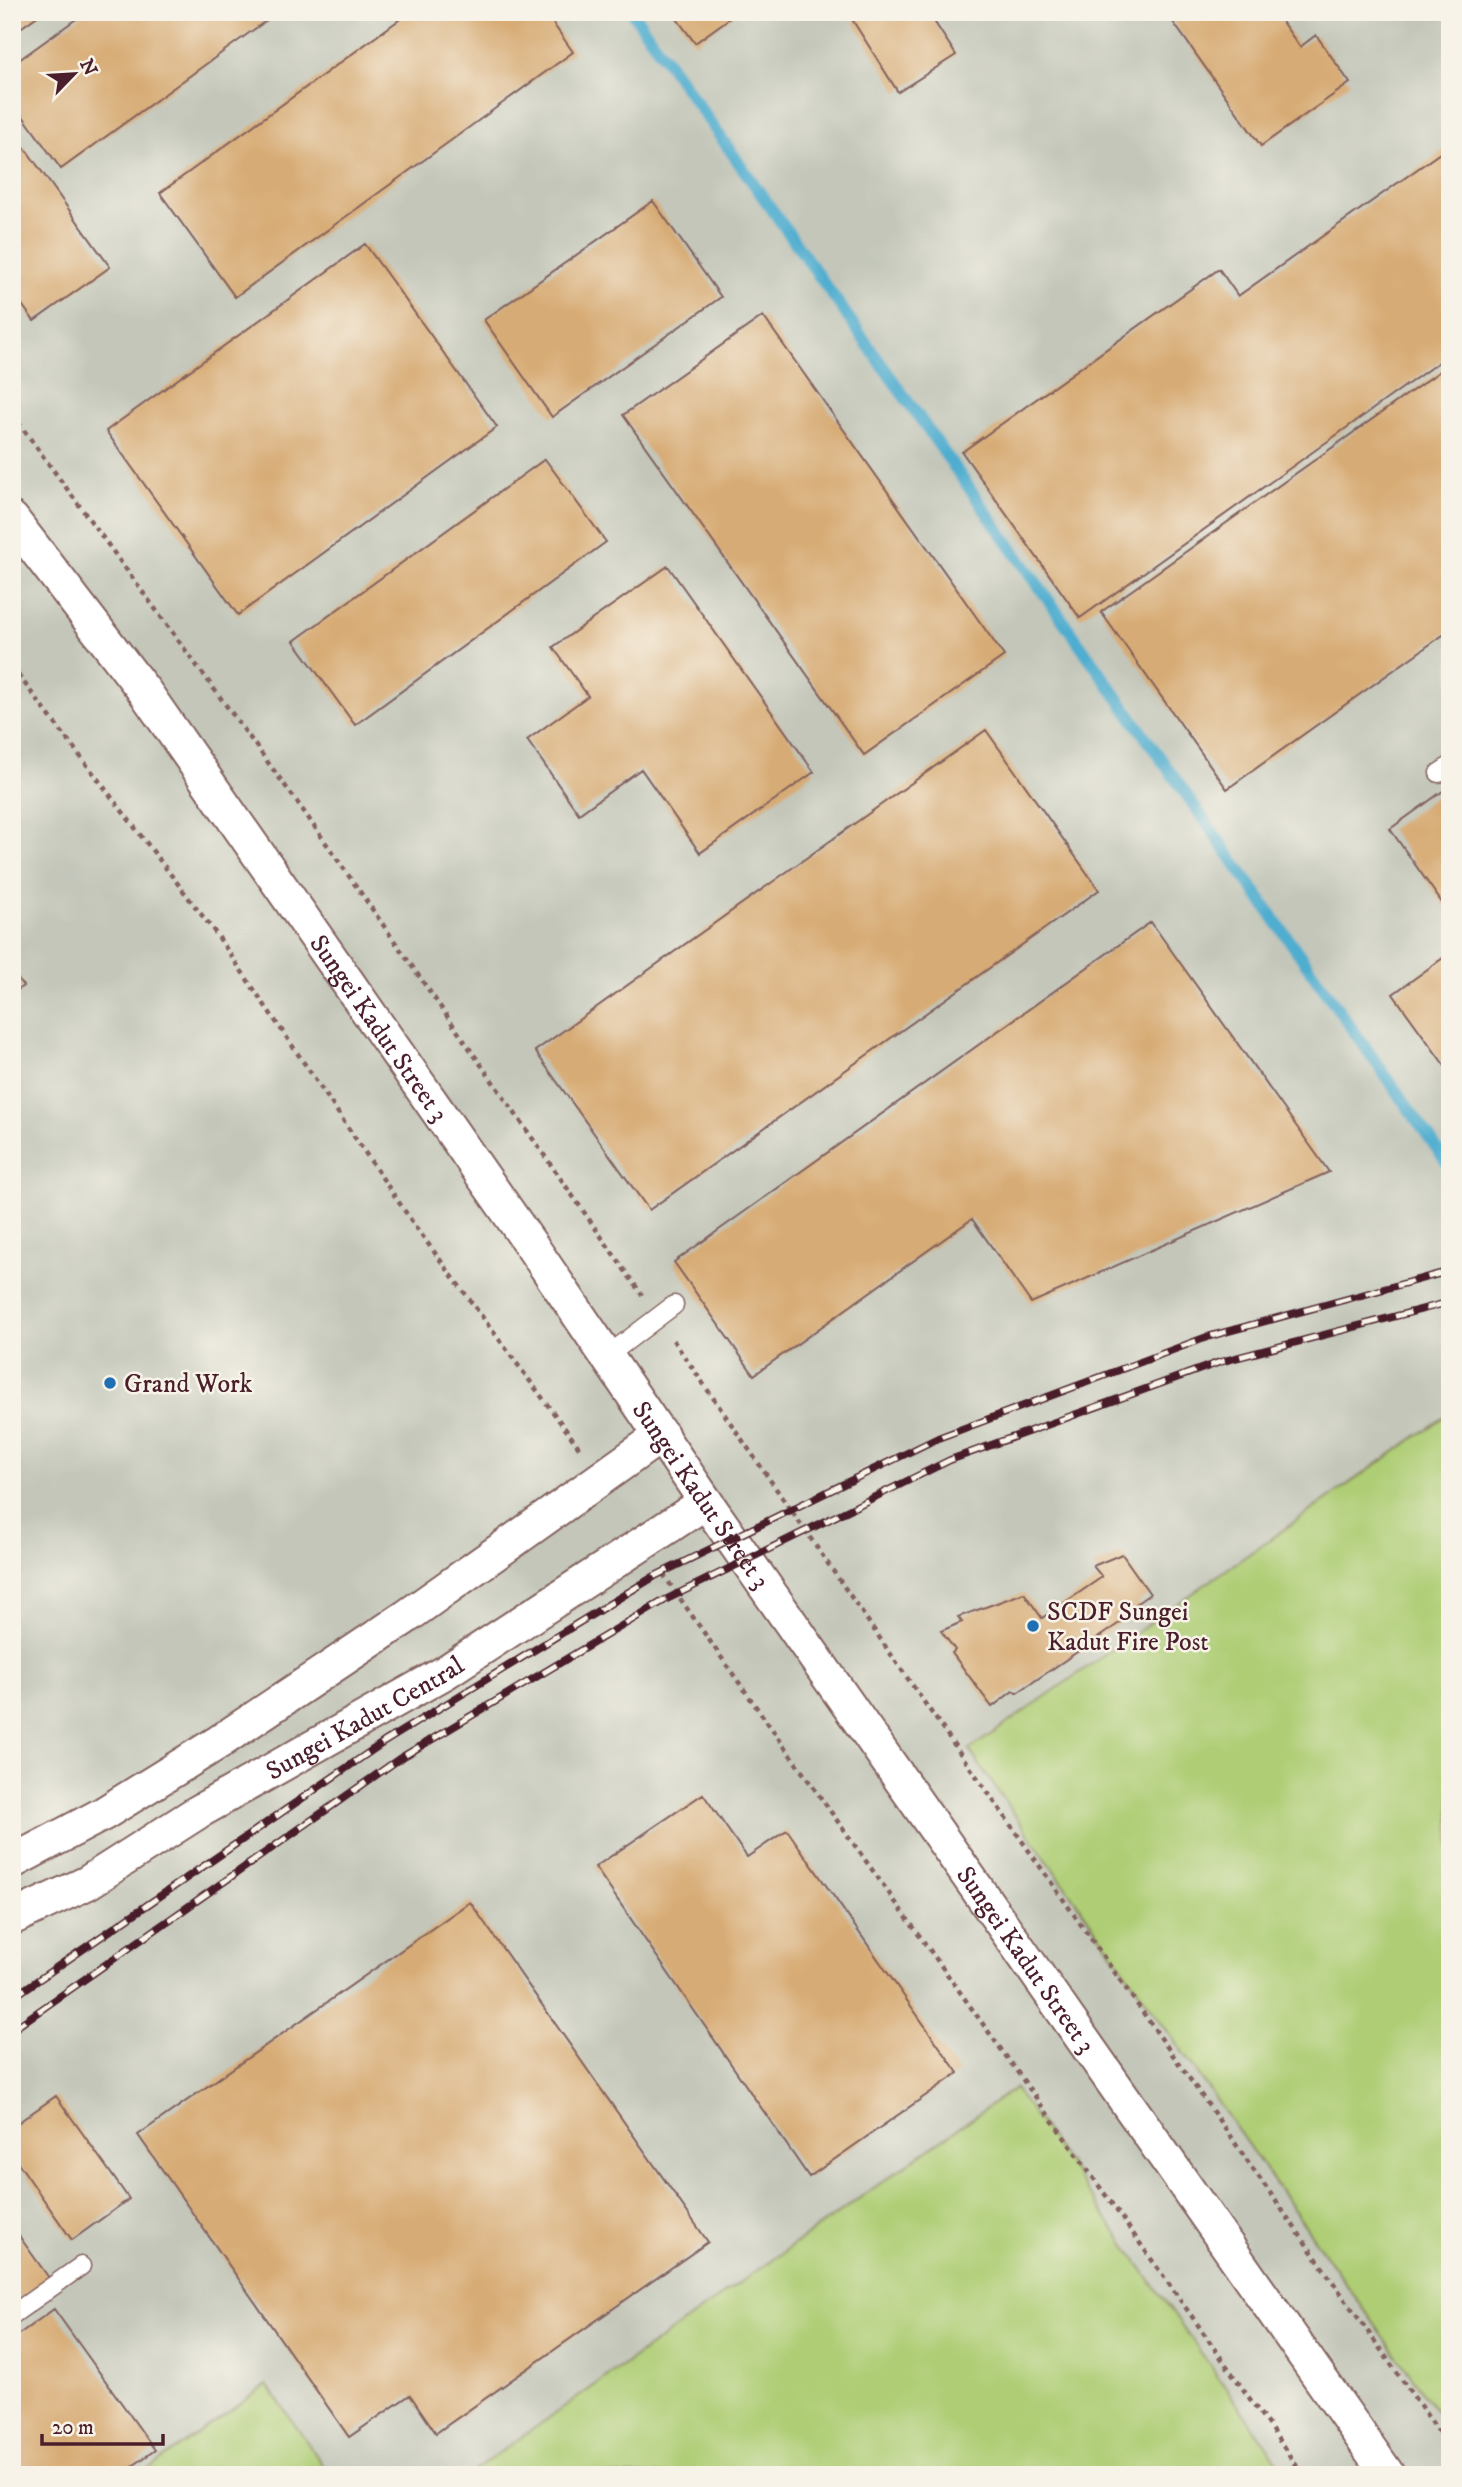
<svg xmlns="http://www.w3.org/2000/svg" width="1462" height="2487" font-family="'IM FELL DW Pica',serif">
<style>
.industrial{fill:#c3c6b9}
.green{fill:#aecd74;stroke:#7c7650;stroke-width:2}
.lines{fill:none;stroke-linecap:round;stroke-linejoin:round}
.stream{stroke:#50adcf;stroke-width:12}
.building{fill:#d7ab74}
.lane-casing{stroke:#83625e;stroke-width:21}
.street-casing{stroke:#83625e;stroke-width:37}
.path{stroke:#83625e;stroke-width:4.5;stroke-dasharray:5 5;stroke-linecap:butt}
.lane{stroke:#fff;stroke-width:18}
.street{stroke:#fff;stroke-width:33}
.rail-casing{stroke:#4a1f2b;stroke-width:8}
.rail{stroke:#f7f3e8;stroke-width:5;stroke-dasharray:16;stroke-linecap:butt}
.poi-dot{fill:#1f6fb2;stroke:#f7f3e8;stroke-width:2.5}
.labels{text-anchor:middle;stroke-width:5;stroke-linejoin:round;paint-order:stroke}
.street-label{font-size:26px;fill:#4a1f2b;stroke:#f7f3e8}
.poi-label{font-size:26px;fill:#4a1f2b;stroke:#f7f3e8;text-anchor:start}
</style>
<rect width="100%" height="100%" fill="#f7f3e8"/>
<filter id="ink" filterUnits="userSpaceOnUse"><feTurbulence type="fractalNoise" baseFrequency=".0143" numOctaves="2"/><feDisplacementMap in="SourceGraphic" scale="14" xChannelSelector="R" yChannelSelector="G"/><feConvolveMatrix kernelMatrix="1 2 1 2 8 2 1 2 1" color-interpolation-filters="sRGB"/></filter>
<filter id="wash" filterUnits="userSpaceOnUse"><feTurbulence type="fractalNoise" baseFrequency=".00686" numOctaves="4" result="noise"/><feDisplacementMap in="SourceGraphic" scale="28" xChannelSelector="R" yChannelSelector="G"/><feGaussianBlur stdDeviation="1.57" result="paint"/><feColorMatrix in="noise" values="0 0 0 0 0 0 0 0 0 0 0 0 0 0 0 0 0 1.4 0 .05"/><feComposite in="paint" operator="in"/></filter>
<g filter="url(#wash)">
<rect width="100%" height="100%" fill="#eedebc"/>
<path class="industrial" d="M 12,12 L 1450,12 L 1450,2475 L 12,2475 Z"/>
<path class="green" d="M 1450,1413 L 1450,2431 L 969,1750 Z
M 1015,2088 L 1287,2475 L 468,2475 Z
M 267,2385 L 330,2475 L 140,2475 Z"/>
<g class="lines">
<path class="stream" d="M 632,12 L 1450,1167"/>
</g>
<g id="blocks">
<path class="building" d="M 12,12 L 43,12 L 12,34 Z
M 86,12 L 278,12 L 61,169 L 12,101 L 12,65 Z
M 410,12 L 545,12 L 573,52 L 235,297 L 160,193 Z
M 672,12 L 738,12 L 695,43 Z
M 866,12 L 928,12 L 956,55 L 898,92 L 853,21 Z
M 1166,12 L 1275,12 L 1300,47 L 1316,35 L 1350,83 L 1261,146 Z
M 12,130 L 110,267 L 34,321 L 12,291 Z
M 1450,146 L 1450,354 L 1080,618 L 962,452 L 1219,269 L 1238,296 Z
M 653,201 L 721,297 L 552,417 L 484,320 Z
M 365,244 L 497,427 L 238,615 L 106,431 Z
M 763,316 L 1004,656 L 864,755 L 623,415 Z
M 1450,364 L 1450,630 L 1227,789 L 1101,612 Z
M 545,459 L 606,542 L 355,725 L 294,641 Z
M 668,566 L 814,772 L 700,853 L 641,769 L 579,814 L 527,740 L 588,696 L 553,647 Z
M 986,730 L 1099,890 L 649,1210 L 535,1051 Z
M 1450,786 L 1450,914 L 1390,829 Z
M 1151,922 L 1329,1172 L 1031,1303 L 972,1219 L 754,1375 L 674,1262 Z
M 1450,953 L 1450,1073 L 1393,994 Z
M 12,971 L 23,986 L 12,994 Z
M 1122,1554 L 1150,1594 L 1137,1603 L 1140,1609 L 1017,1693 L 1013,1691 L 992,1707 L 952,1653 L 955,1650 L 941,1631 L 962,1622 L 958,1617 L 1024,1593 L 1042,1618 L 1102,1577 L 1093,1566 Z
M 703,1794 L 747,1857 L 787,1830 L 958,2073 L 809,2177 L 595,1867 Z
M 470,1902 L 708,2242 L 436,2433 L 410,2395 L 349,2437 L 138,2135 Z
M 56,2096 L 129,2199 L 72,2240 L 12,2154 L 12,2127 Z
M 12,2226 L 49,2278 L 12,2304 Z
M 54,2309 L 155,2450 L 120,2475 L 12,2475 L 12,2339 Z"/>
</g>
</g>
<g filter="url(#ink)">
<use href="#blocks" fill-opacity="0" stroke="#83625e" stroke-width="2"/>
<g class="lines">
<defs>
<path id="lane" d="M 1439,773 L 1450,766
M 607,1356 L 674,1305
M 12,2315 L 81,2266"/>
<g id="street">
<path id="s1" d="M 12,519 L 145,692 L 531,1245 L 706,1502 L 1388,2475"/>
<path d="M 12,1862 L 103,1814 L 219,1742 L 406,1617 L 662,1435"/>
<path id="s2" d="M 12,1918 L 87,1883 L 198,1812 L 444,1673 L 706,1502"/>
</g>
</defs>
<use href="#lane" class="lane-casing"/>
<use href="#street" class="street-casing"/>
<path class="path" d="M 12,414 L 300,806 L 642,1295
M 12,667 L 217,935 L 415,1226 L 581,1450
M 673,1340 L 924,1702 L 1450,2448
M 663,1574 C 873,1876 1093,2172 1303,2475"/>
<use href="#lane" class="lane"/>
<use href="#street" class="street"/>
<defs>
<path id="rail" d="M 12,1998 L 384,1742 L 655,1576 L 938,1438 L 1207,1337 L 1450,1271
M 12,2030 L 399,1759 L 665,1600 L 950,1460 L 1220,1362 L 1450,1302"/>
</defs>
<use href="#rail" class="rail-casing"/>
<use href="#rail" class="rail"/>
</g>
</g>
<g class="poi-dot">
<circle cx="110" cy="1383" r="7"/>
<circle cx="1033" cy="1626" r="7"/>
</g>
<g class="labels">
<g class="street-label">
<text dy="9" stroke="none"><textPath href="#s1" startOffset="628">Sungei Kadut Street 3</textPath></text>
<text dy="9" stroke="none"><textPath href="#s1" startOffset="1195">Sungei Kadut Street 3</textPath></text>
<text dy="9" stroke="none"><textPath href="#s2" startOffset="406">Sungei Kadut Central</textPath></text>
<text dy="9" stroke="none"><textPath href="#s1" startOffset="1762">Sungei Kadut Street 3</textPath></text>
</g>
<g class="poi-label">
<text x="124" y="1392">Grand Work</text>
<text x="1047" y="1620">SCDF Sungei<tspan x="1047" dy="30">Kadut Fire Post</tspan></text>
</g>
</g>
<rect width="1462" height="2487" fill="none" stroke="#f7f3e8" stroke-width="42"/>
<g transform="translate(74 74) rotate(65)" stroke="#f7f3e8" stroke-width="5" paint-order="stroke">
<path d="M0-5L12 26L0 18L-12 26Z" fill="#4a1f2b"/>
<text y="-10" font-size="19" font-weight="bold" text-anchor="middle" fill="#4a1f2b">N</text>
</g>
<path d="M42 2434v10h121v-10" fill="none" stroke="#4a1f2b" stroke-width="3.5"/>
<text x="52" y="2434" font-size="21" fill="#4a1f2b" stroke="#f7f3e8" stroke-width="5" paint-order="stroke">20 m</text>
</svg>
